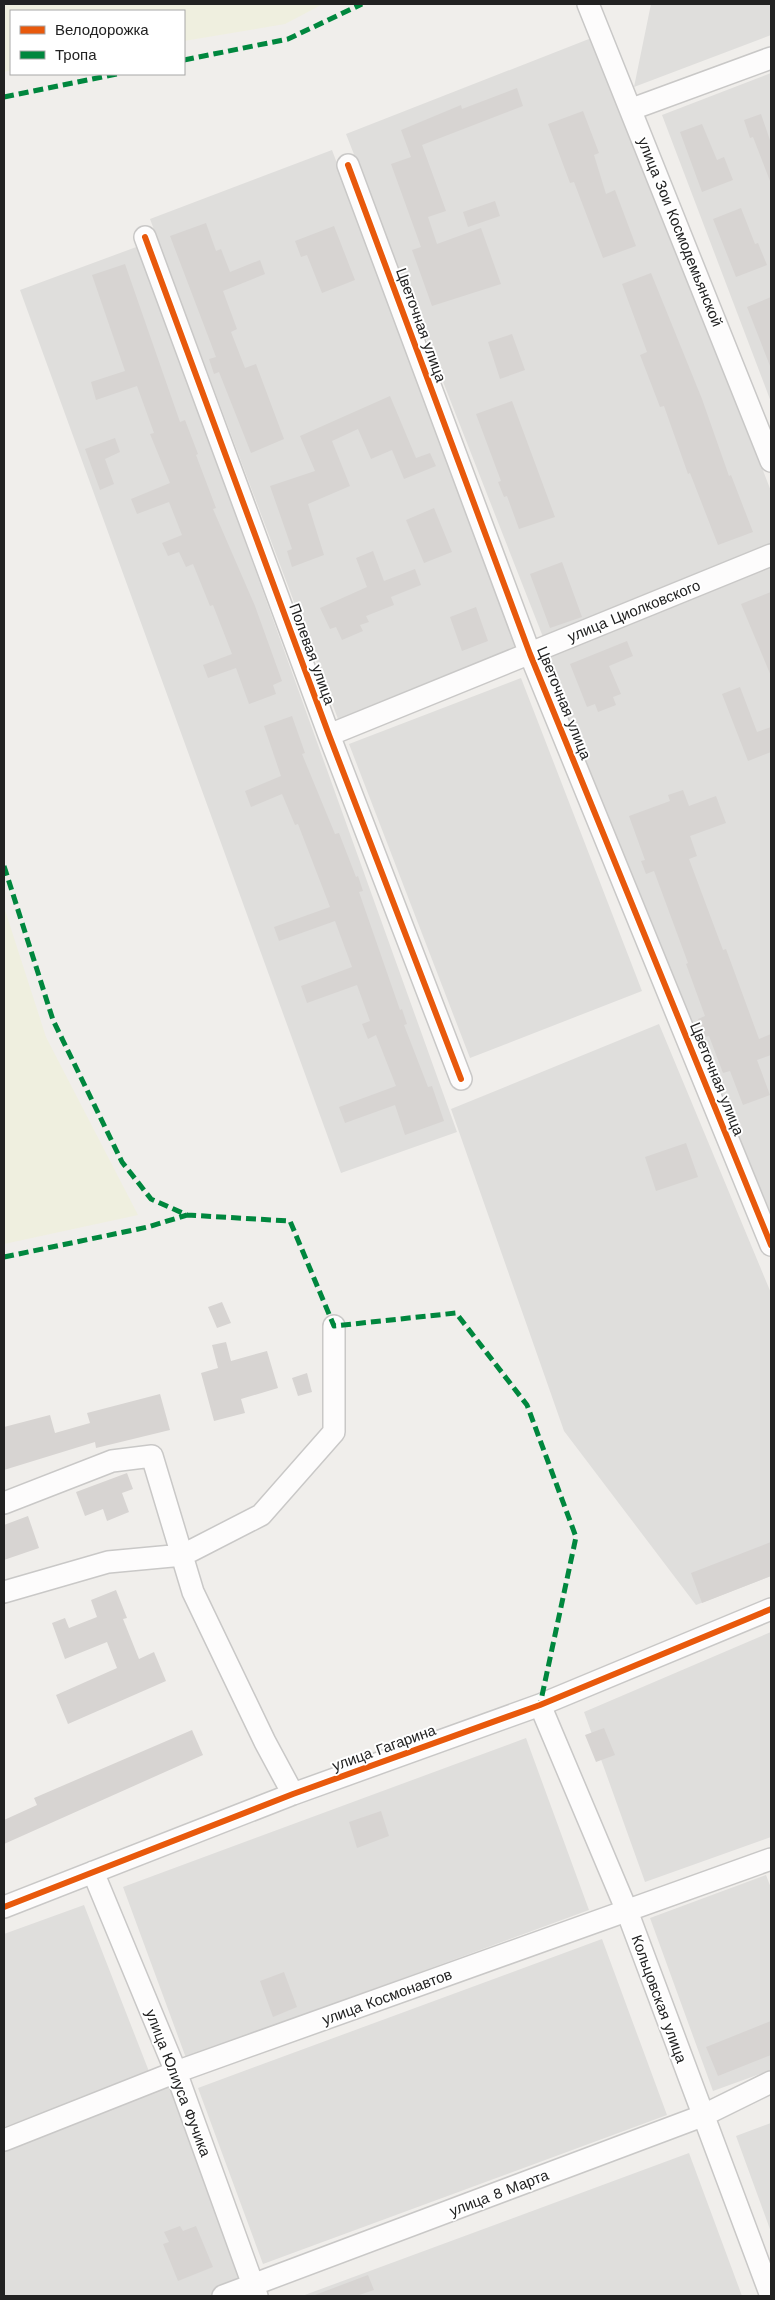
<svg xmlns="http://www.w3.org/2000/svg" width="775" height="2300" font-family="'Work Sans',sans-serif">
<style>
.residential{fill:#dfdedc}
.farmland{fill:#efefdf}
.building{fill:#d7d4d2}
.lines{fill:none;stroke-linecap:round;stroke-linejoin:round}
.minor-casing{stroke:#c9c8c7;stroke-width:24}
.minor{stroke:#fdfcfc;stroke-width:21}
.quiet{stroke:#00873e;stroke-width:5;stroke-dasharray:10 5;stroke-linecap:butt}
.cycleway-casing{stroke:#fff;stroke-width:9}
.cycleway{stroke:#e8590c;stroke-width:6}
.labels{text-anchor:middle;stroke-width:4;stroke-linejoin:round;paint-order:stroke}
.street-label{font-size:15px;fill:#222;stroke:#fff}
</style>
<rect width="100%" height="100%" fill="#f0eeeb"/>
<path class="residential" d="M 651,4 L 771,4 L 771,35 L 634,87 Z
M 594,37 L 771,491 L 771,547 L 543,637 L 346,134 Z
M 771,73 L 771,402 L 662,115 Z
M 332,150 L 520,650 L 338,719 L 150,219 Z
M 139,246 L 457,1132 L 341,1173 L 20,290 Z
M 771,563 L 771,1233 L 541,656 Z
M 521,678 L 642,991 L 470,1058 L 349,744 Z
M 659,1024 L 771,1293 L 771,1576 L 696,1605 L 564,1431 L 451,1109 Z
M 771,1632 L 771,1837 L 645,1882 L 584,1712 Z
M 526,1738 L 589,1910 L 186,2058 L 123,1887 Z
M 766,1875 L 771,1888 L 771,2070 L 713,2091 L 650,1918 Z
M 84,1905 L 150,2074 L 4,2127 L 4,1934 Z
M 602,1939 L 667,2115 L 263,2264 L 198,2088 Z
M 179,2080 L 254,2296 L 4,2296 L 4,2147 Z
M 771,2123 L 771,2232 L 736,2136 Z
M 689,2153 L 742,2296 L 302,2296 Z"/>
<path class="farmland" d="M 4,4 L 323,4 L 285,24 L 184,41 L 184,11 L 11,11 L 11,70 L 4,72 Z
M 4,907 L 46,1037 L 138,1215 L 4,1244 Z"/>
<path class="building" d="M 517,88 L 523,106 L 422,145 L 446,211 L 428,217 L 437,244 L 481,228 L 501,284 L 432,306 L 412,250 L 421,247 L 391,164 L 411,157 L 401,130 L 461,105 L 462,109 Z
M 583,111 L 599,153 L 594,155 L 606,194 L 615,190 L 636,246 L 603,258 L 574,182 L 570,183 L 548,124 Z
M 761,114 L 771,143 L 770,181 L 753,137 L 750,138 L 744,120 Z
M 702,124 L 717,160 L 724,157 L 733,180 L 702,192 L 680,132 Z
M 495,201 L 500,216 L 468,227 L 463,212 Z
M 741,208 L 755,244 L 758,243 L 767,265 L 736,277 L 713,219 Z
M 206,223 L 216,251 L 221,249 L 230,272 L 260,260 L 265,274 L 223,291 L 237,329 L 231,332 L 245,368 L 256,364 L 284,439 L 251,453 L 219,372 L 214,374 L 209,359 L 216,357 L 170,236 Z
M 334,226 L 355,280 L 322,293 L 307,255 L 301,257 L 295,241 Z
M 125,264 L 180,422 L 185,420 L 198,454 L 196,455 L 216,508 L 213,509 L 255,606 L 282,681 L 273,685 L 276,694 L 249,704 L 236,668 L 208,678 L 203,665 L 232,654 L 213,605 L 210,606 L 193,564 L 186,567 L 179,552 L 168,556 L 162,543 L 182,535 L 169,502 L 137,514 L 131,499 L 170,483 L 150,434 L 154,433 L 137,386 L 96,400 L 91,382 L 125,371 L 92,275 Z
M 651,273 L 702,399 L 729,476 L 731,475 L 753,532 L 718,545 L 690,473 L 688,474 L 664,406 L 660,407 L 640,355 L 647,352 L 622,284 Z
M 771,297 L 771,366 L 770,366 L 747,307 Z
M 512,334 L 525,370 L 500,379 L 488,342 Z
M 390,396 L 416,458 L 430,453 L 436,466 L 404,479 L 392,450 L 371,459 L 358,429 L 332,441 L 350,486 L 308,504 L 324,555 L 292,567 L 287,551 L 292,549 L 270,486 L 315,471 L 300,436 Z
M 512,401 L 555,517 L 519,529 L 507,496 L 504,497 L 498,482 L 501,481 L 476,414 Z
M 115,438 L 120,452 L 105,459 L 114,484 L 100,490 L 85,449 Z
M 434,508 L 452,552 L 424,563 L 406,520 Z
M 373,551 L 384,581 L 415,569 L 421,585 L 391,597 L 394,605 L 366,616 L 369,622 L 360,625 L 363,631 L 342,640 L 336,627 L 330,629 L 320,608 L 367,587 L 356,558 Z
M 562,562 L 582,617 L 550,628 L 530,574 Z
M 771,592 L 771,676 L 741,604 Z
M 476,607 L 488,641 L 462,651 L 450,617 Z
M 627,641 L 633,656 L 609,666 L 621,694 L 613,697 L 616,705 L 598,712 L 595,704 L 587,707 L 570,664 Z
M 740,687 L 757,732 L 771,727 L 771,752 L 748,761 L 722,694 Z
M 292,716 L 305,753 L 302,754 L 335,834 L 339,833 L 356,877 L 358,876 L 363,891 L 359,892 L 400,1010 L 402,1009 L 407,1024 L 404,1025 L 428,1087 L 432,1086 L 444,1121 L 405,1135 L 395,1105 L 345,1123 L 339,1107 L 396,1086 L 376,1035 L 368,1039 L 362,1024 L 370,1021 L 357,985 L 307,1003 L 301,986 L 352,967 L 335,921 L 279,941 L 274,927 L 330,907 L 298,824 L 295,825 L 282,794 L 251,807 L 245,791 L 281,776 L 264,726 Z
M 683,790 L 689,806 L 716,796 L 726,823 L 690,836 L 697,856 L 689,859 L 723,950 L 726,949 L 759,1039 L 771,1034 L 771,1055 L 757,1060 L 770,1095 L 743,1105 L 730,1071 L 723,1073 L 709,1036 L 705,1037 L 698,1019 L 705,1016 L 686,964 L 688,963 L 654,871 L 646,874 L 641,861 L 645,860 L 629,816 L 670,801 L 668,795 Z
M 686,1143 L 698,1177 L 656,1191 L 645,1157 Z
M 222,1302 L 231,1323 L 217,1328 L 208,1307 Z
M 226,1342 L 231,1361 L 267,1351 L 278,1388 L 241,1399 L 245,1413 L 214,1421 L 201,1373 L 218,1368 L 212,1345 Z
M 307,1373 L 312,1392 L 298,1396 L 292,1378 Z
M 160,1394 L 170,1430 L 96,1448 L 95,1442 L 4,1470 L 4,1427 L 50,1415 L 55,1433 L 90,1423 L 87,1413 Z
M 127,1473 L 133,1489 L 122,1493 L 129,1512 L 107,1521 L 103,1509 L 85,1516 L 76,1492 Z
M 28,1516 L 39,1548 L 4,1560 L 4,1525 Z
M 771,1542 L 771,1576 L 702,1603 L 691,1573 Z
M 116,1590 L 127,1618 L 123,1619 L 139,1659 L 154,1652 L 166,1681 L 68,1724 L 56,1695 L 117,1668 L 107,1642 L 65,1659 L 52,1623 L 65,1618 L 69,1628 L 97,1617 L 91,1600 Z
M 604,1728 L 615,1755 L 596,1762 L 585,1735 Z
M 192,1730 L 203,1755 L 4,1844 L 4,1820 L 37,1805 L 34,1798 Z
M 381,1811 L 389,1836 L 357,1848 L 349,1822 Z
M 284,1972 L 297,2007 L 273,2017 L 260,1981 Z
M 771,2021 L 771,2055 L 718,2076 L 706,2047 Z
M 180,2226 L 183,2231 L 196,2226 L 213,2267 L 178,2281 L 163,2244 L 169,2242 L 164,2232 Z
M 368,2275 L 374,2290 L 356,2296 L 315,2296 L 315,2295 Z"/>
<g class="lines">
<defs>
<path id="minor" d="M 588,4 L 771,461
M 632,109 L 771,58
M 348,165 L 530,654 L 771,1245
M 145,237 L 329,735 L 461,1079
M 329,735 L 771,555
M 4,1503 L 112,1461 L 152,1456 L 193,1592 L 265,1742 L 293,1794
M 4,1592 L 108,1562 L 183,1555 L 261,1515 L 334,1432 L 334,1326
M 540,1705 L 627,1911 L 771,2296
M 93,1872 L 176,2072 L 257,2296
M 4,1907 L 293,1794 L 540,1705 L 771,1609
M 4,2140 L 176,2072 L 771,1859
M 223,2296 L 702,2116 L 771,2082"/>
</defs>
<use href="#minor" class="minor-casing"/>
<use href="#minor" class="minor"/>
<path class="quiet" d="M 184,60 L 288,39 L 362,4
M 4,97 L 117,74
M 4,866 L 53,1020 L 122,1162 L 151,1199 L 187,1215 L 290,1221 L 334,1326 L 456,1313 L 527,1405 L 576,1537 L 540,1705
M 4,1257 L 148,1227 L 187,1215"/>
<defs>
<path id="cycleway" d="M 348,165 L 530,654 L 771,1245
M 145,237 L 329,735 L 461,1079
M 4,1907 L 293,1794 L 540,1705 L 771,1609"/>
</defs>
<use href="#cycleway" class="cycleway-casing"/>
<use href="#cycleway" class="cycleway"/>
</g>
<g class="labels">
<g class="street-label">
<text transform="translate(680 232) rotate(68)" y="5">улица Зои Космодемьянской</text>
<text transform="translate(421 325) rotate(70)" y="5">Цветочная улица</text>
<text transform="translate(634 611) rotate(-22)" y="5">улица Циолковского</text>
<text transform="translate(312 654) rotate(70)" y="5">Полевая улица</text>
<text transform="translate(564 703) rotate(68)" y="5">Цветочная улица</text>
<text transform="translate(717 1079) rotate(68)" y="5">Цветочная улица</text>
<text transform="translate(384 1748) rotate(-20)" y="5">улица Гагарина</text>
<text transform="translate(387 1997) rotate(-20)" y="5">улица Космонавтов</text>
<text transform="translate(659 1999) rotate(70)" y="5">Кольцовская улица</text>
<text transform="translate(178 2083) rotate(69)" y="5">улица Юлиуса Фучика</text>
<text transform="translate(499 2193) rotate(-21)" y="5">улица 8 Марта</text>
</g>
</g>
<rect width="775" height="2300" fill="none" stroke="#222222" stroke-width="10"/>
<rect x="10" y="10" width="175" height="65" fill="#ffffff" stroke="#a7a7a7"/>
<rect x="20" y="26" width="25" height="8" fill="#e8590c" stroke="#a7a7a7"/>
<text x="55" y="35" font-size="15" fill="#222222">Велодорожка</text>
<rect x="20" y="51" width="25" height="8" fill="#00873e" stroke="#a7a7a7"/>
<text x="55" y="60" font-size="15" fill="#222222">Тропа</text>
</svg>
